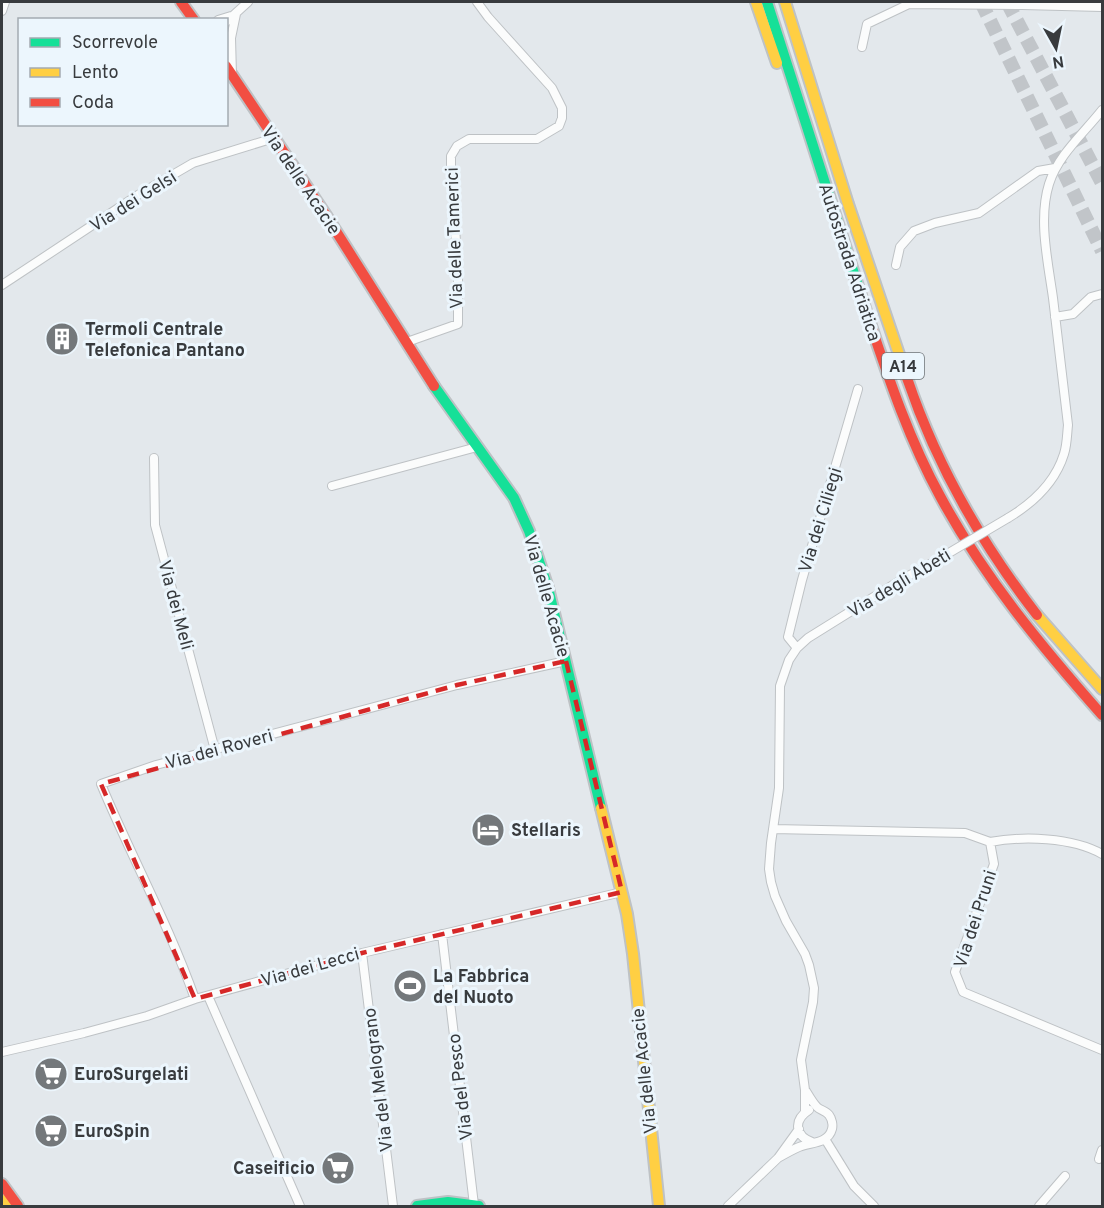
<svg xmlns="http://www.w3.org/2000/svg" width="1104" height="1208" font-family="Overpass,sans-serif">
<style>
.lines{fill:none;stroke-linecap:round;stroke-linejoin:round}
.highway-tunnel{stroke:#c1c5c9;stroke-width:14;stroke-dasharray:14 7;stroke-linecap:butt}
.street-casing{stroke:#bec2c5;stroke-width:10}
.fast-casing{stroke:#bec2c5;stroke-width:14}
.slow-casing{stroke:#bec2c5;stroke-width:14}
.jam-casing{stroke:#bec2c5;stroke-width:14}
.street{stroke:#fbfcfc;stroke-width:8}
.fast{stroke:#16e098;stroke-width:10}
.slow{stroke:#ffcf43;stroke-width:10}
.jam{stroke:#f24e42;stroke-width:10}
.street-bridge-casing{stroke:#bec2c5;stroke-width:10;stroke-linecap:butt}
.street-bridge{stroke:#fbfcfc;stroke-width:8}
.marked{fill:none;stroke:#d62828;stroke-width:4.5;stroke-dasharray:12 8;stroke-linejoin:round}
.labels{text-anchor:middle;stroke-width:6;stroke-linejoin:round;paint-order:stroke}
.shield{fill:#ecf6fd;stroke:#6e7377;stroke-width:1.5}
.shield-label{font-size:16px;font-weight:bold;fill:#383b3e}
.street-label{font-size:18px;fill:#383b3e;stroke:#ecf6fd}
.poi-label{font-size:18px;font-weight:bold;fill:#383b3e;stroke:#ecf6fd;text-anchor:start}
</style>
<rect width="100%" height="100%" fill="#e3e8ec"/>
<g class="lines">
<path class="highway-tunnel" d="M 981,2 L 1102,251
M 1007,2 L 1102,183"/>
<defs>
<path id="street" d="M 2,11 L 5,2
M 218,20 L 231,16
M 226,22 L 248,2
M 862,47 L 867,24 L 909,4 L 1022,5 L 1102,7
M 232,75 L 231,38 L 236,14
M 896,265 L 900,247 L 914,231 L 935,223 L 979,213 L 1038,171 L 1055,168
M 2,285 L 138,195 L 193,163 L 274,138
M 1055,317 L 1073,314 L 1091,297 L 1102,294
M 407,342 L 458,324 L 458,270 L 451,169 L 451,156 L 457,146 L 469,139 L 537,139 L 559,126 L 562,118 L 562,108 L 552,88 L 488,17 L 477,2
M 154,458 L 155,525 L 215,750
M 332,486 L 477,447
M 1008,518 C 1033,503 1055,483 1064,454 C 1067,445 1067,434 1068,425 C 1063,383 1058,340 1053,298 C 1048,262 1038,219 1049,184 C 1058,155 1084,133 1102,110
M 797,648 L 788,637 L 802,580 L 858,389
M 773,829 L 965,833 L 990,842 L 994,864 L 955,972 L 963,992 L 1102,1050
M 990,842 C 1023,836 1072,837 1102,854
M 442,934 L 474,1205
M 362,953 L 393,1206
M 208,996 L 300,1206
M 195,999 C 169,925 131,856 101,784 L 156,765 L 457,685 L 566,661
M 2,1052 L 84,1033 L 147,1016 L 195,999 L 362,953 L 622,892
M 809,1110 C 793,1120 795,1136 812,1142
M 805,1112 L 805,1090 L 801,1060 L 813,1002 L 814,988 L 809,965 L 805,954 L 786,921 L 775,896 L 771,882 L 769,869 L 771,843 L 779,788 L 780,686 L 789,660 L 797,648 L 808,638 L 901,580 L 937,560
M 825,1139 L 854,1186 L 874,1206
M 778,1158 C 785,1154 792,1150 799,1147 C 811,1142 828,1144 832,1129 C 833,1125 832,1119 829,1115 C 826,1111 820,1110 817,1107 C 813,1103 809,1096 806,1091
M 1099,1159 L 1102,1150
M 728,1206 L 778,1158 L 799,1129
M 1039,1206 L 1065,1176"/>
<path id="fast" d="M 767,2 L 864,305
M 434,386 L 514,498 L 529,531 L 548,588 L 601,808
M 417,1206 L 448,1202 L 479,1206"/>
<path id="slow" d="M 756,2 L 777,63
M 785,2 L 848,204 L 907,378
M 1037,615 L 1102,689
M 601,808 L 627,914 L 633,954 L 659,1206
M 2,1200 L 6,1206"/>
<path id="jam" d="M 181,2 L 194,20
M 226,66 L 327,217 L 434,386
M 864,305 C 886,370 907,436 940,496 C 983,576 1042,647 1102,715
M 907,378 C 936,464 981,543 1037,615
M 2,1184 L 18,1206"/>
</defs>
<use href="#street" class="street-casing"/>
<use href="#fast" class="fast-casing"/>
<use href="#slow" class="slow-casing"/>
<use href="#jam" class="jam-casing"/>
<use href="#street" class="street"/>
<use href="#fast" class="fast"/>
<use href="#slow" class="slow"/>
<use href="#jam" class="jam"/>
<defs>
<path id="street-bridge" d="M 937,560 L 1008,518"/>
</defs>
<use href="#street-bridge" class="street-bridge-casing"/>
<use href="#street-bridge" class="street-bridge"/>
</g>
<path class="marked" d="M 566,661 L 622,892 L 362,953 L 195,999 L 101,784 L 457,685 Z"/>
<defs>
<symbol id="building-disc" viewBox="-11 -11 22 22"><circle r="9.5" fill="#74787b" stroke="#ecf6fd"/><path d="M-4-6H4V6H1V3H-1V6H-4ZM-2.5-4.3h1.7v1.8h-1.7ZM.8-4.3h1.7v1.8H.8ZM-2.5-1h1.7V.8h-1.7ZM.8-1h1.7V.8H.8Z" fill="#fff"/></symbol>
<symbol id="hotel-disc" viewBox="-11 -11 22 22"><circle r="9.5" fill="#74787b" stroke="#ecf6fd"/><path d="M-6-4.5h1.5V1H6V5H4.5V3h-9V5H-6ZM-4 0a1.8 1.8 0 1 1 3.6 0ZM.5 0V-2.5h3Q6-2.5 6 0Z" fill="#fff"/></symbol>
<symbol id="stadium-disc" viewBox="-11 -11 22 22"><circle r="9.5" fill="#74787b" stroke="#ecf6fd"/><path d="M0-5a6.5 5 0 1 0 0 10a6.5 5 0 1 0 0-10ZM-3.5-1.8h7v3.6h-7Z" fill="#fff"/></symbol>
<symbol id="supermarket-disc" viewBox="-11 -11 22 22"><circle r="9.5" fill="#74787b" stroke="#ecf6fd"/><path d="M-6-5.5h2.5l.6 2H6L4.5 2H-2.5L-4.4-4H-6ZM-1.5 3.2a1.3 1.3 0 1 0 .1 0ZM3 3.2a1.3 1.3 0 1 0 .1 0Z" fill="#fff"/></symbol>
</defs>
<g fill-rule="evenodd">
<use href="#building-disc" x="43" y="320" width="38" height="38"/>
<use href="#hotel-disc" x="469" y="811" width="38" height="38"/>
<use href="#stadium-disc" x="391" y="967" width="38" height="38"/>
<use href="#supermarket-disc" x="32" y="1055" width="38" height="38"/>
<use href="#supermarket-disc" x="32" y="1112" width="38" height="38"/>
<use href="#supermarket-disc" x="319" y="1149" width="38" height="38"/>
</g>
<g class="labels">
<rect class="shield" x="882" y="353" width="42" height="26" rx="4.5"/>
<g class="shield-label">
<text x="903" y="372">A14</text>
</g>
<g class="street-label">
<text transform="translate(301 180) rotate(56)" y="6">Via delle Acacie</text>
<text transform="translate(133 201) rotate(-32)" y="6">Via dei Gelsi</text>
<text transform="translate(454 238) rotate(-92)" y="6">Via delle Tamerici</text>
<text transform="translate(850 262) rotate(72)" y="6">Autostrada Adriatica</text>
<text transform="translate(820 520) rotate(-73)" y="6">Via dei Ciliegi</text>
<text transform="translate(899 583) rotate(-31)" y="6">Via degli Abeti</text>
<text transform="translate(547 596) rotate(74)" y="6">Via delle Acacie</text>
<text transform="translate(176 605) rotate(75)" y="6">Via dei Meli</text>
<text transform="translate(219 749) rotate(-15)" y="6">Via dei Roveri</text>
<text transform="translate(975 919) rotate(-72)" y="6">Via dei Pruni</text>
<text transform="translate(310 967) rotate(-16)" y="6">Via dei Lecci</text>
<text transform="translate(644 1071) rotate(-96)" y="6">Via delle Acacie</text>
<text transform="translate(378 1080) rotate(-97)" y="6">Via del Melograno</text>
<text transform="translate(460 1087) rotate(-97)" y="6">Via del Pesco</text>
</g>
<g class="poi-label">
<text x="85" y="335">Termoli Centrale<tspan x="85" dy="21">Telefonica Pantano</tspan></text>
<text x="511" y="836">Stellaris</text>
<text x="433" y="982">La Fabbrica<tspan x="433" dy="21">del Nuoto</tspan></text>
<text x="74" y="1080">EuroSurgelati</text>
<text x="74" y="1137">EuroSpin</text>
<text x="315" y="1174" text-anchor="end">Caseificio</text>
</g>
</g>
<rect width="1104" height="1208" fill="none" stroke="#383b3e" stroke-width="6"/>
<rect x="18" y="18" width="210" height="108" fill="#ecf6fd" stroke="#a4abb1" stroke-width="1.5"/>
<rect x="30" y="38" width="30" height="9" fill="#16e098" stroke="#a4abb1" stroke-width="1.5"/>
<text x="72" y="48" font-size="18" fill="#383b3e">Scorrevole</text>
<rect x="30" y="68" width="30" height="9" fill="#ffcf43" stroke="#a4abb1" stroke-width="1.5"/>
<text x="72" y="78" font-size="18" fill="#383b3e">Lento</text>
<rect x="30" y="98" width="30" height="9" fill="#f24e42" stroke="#a4abb1" stroke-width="1.5"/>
<text x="72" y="108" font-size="18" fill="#383b3e">Coda</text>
<g transform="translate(1056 48) rotate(171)" stroke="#ecf6fd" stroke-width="4.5" paint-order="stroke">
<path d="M0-4.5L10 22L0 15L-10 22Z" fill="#383b3e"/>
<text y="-9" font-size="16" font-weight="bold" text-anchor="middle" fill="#383b3e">N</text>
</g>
</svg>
